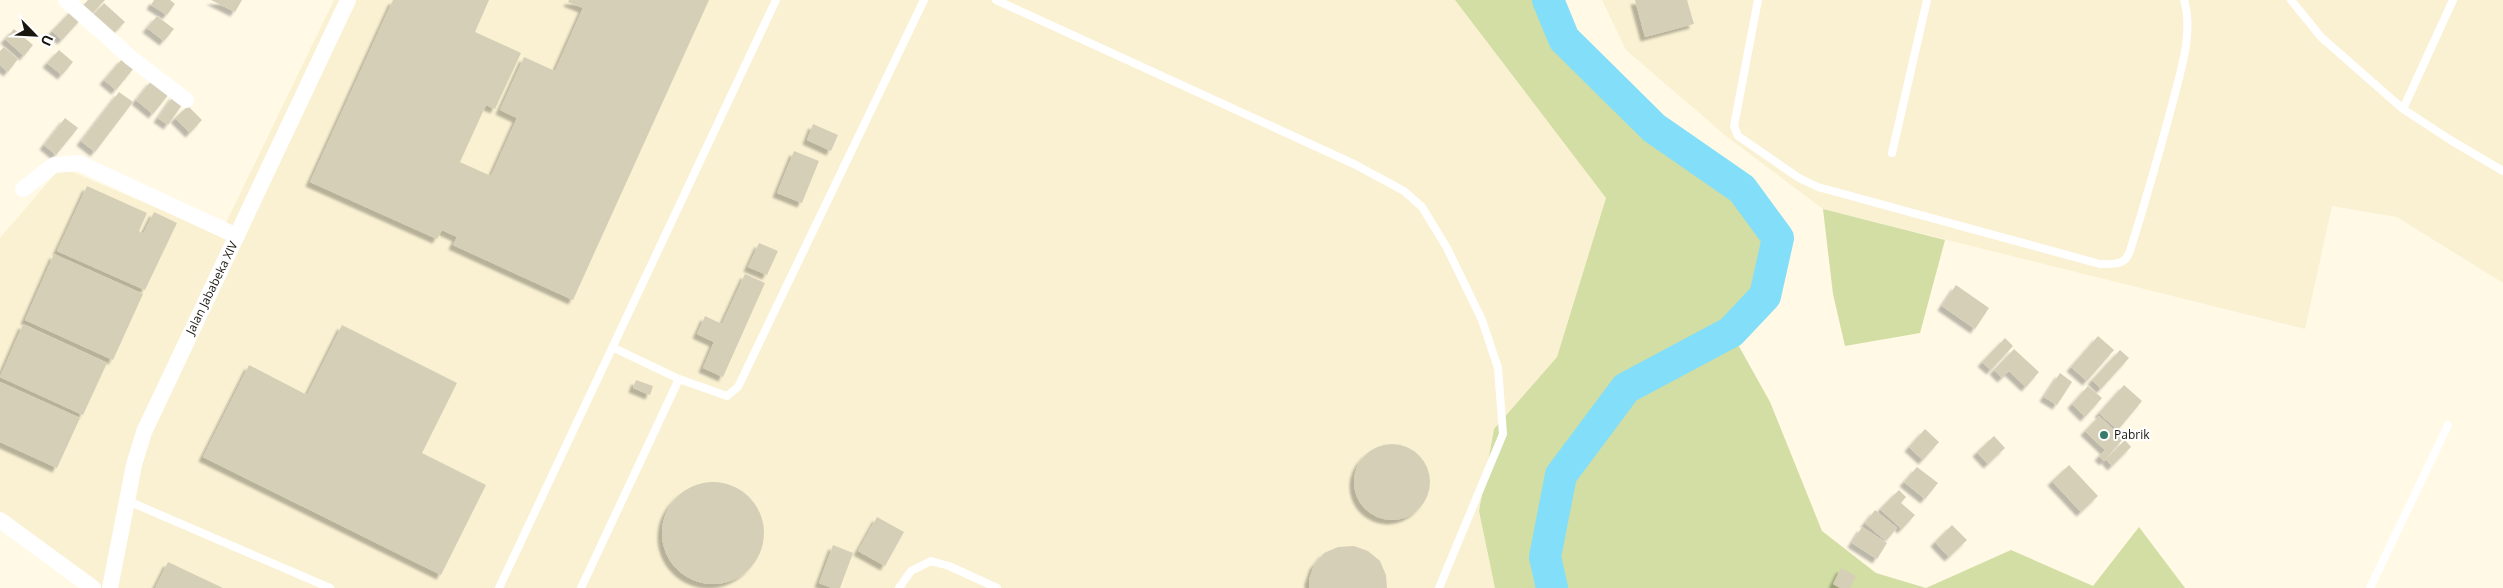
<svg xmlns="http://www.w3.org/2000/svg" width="2503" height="588" font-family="'Open Sans',sans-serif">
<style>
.built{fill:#faf1d2}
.green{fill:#d2dea4}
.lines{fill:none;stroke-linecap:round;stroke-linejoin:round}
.river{stroke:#83def9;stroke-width:32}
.building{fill:#d6cfb8;filter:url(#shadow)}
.service{stroke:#fff;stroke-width:8}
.minor{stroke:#fff;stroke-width:16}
.poi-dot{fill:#387a69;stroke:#fff;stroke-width:2}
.labels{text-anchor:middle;stroke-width:4;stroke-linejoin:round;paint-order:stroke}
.street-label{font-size:12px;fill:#18160d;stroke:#fff}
.poi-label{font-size:12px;fill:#18160d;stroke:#fff;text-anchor:start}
</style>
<defs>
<filter id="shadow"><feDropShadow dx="-4.5" dy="4.5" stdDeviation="1" flood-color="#0004"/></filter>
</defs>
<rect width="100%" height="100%" fill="#fff9e6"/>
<path class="built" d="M 334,0 L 1455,0 L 1606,198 L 1557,357 L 1494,429 L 1479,511 L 1495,588 L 95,588 L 0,514 L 0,238 L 61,167 L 220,235 Z
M 1602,0 L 2503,0 L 2503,283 L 2397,217 L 2332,206 L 2305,329 L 1823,209 L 1726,136 L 1626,50 Z"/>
<path class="green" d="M 1455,0 L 1548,0 L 1564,39 L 1654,128 L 1742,189 L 1778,238 L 1765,296 L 1731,332 L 1770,402 L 1822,531 L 1876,573 L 1926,588 L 2011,550 L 2093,586 L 2139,527 L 2185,588 L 1495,588 L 1479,511 L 1494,429 L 1557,357 L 1606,198 Z
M 1823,209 L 1945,240 L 1920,333 L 1845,346 L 1833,294 Z"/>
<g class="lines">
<path class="river" d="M 1548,0 L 1564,39 L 1654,128 L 1742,189 L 1778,238 L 1765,296 L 1731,332 L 1626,388 L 1561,475 L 1545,557 L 1552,588"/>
</g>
<path class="building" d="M 88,0 L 105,0 L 90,16 L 81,8 Z
M 154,0 L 170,0 L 175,4 L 167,15 L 151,5 Z
M 211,0 L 242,0 L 235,12 Z
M 393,0 L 489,0 L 475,32 L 521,53 L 495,109 L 486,105 L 460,162 L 491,176 L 517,118 L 500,110 L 524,57 L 555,71 L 583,8 L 568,2 L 569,0 L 709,0 L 573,300 L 453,245 L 457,237 L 442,230 L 437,239 L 310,182 Z
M 1635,0 L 1687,0 L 1694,24 L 1645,37 Z
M 104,3 L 125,22 L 111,36 L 91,17 Z
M 73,9 L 82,18 L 62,40 L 52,31 Z
M 157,16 L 174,29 L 164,41 L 147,28 Z
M 14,29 L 33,45 L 24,56 L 5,39 Z
M 4,47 L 18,59 L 8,72 L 0,65 L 0,51 Z
M 59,50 L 73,62 L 62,75 L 47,63 Z
M 123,58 L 134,68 L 116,90 L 104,80 Z
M 152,80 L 169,94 L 153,114 L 136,100 Z
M 119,92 L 133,102 L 95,152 L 81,141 Z
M 174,95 L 184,102 L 168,125 L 158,118 Z
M 188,106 L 202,120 L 190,133 L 175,118 Z
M 65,118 L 78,128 L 56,155 L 44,145 Z
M 813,124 L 838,135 L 831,151 L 807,140 Z
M 794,151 L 819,161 L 802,203 L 777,193 Z
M 87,186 L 147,213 L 139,231 L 143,234 L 154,212 L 177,223 L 145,290 L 57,251 Z
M 759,243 L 778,251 L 767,275 L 748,267 Z
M 54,254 L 143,294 L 113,360 L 25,320 Z
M 745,274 L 765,283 L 723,377 L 703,368 L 714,342 L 697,334 L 705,316 L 722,324 Z
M 1956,285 L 1989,308 L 1975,329 L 1942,306 Z
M 23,324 L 107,363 L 83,415 L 0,377 Z
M 342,325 L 457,383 L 422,453 L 486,485 L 441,575 L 203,457 L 249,365 L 307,395 Z
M 2098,336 L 2114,350 L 2087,381 L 2071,367 Z
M 2005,338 L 2013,346 L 1991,370 L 1982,362 Z
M 2014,349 L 2039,372 L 2026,387 L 2009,371 L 2002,378 L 1994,370 Z
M 2120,350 L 2129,358 L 2101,389 L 2092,380 Z
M 2060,373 L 2072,382 L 2057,405 L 2044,397 Z
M 636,380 L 653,386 L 650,395 L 633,388 Z
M 0,382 L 80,418 L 57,468 L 0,442 Z
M 2124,385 L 2142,401 L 2118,430 L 2099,413 Z
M 2088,386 L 2102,398 L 2085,417 L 2072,404 Z
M 2099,416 L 2123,439 L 2104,461 L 2099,456 L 2105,450 L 2085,431 Z
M 1925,429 L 1939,442 L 1923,460 L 1909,447 Z
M 1994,436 L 2005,448 L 1988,464 L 1977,452 Z
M 2125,440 L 2131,447 L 2112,466 L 2106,459 Z
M1354 482a38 38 0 1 1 76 0a38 38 0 1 1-76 0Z
M 2069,465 L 2098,496 L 2081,512 L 2052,481 Z
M 1917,467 L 1938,483 L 1925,499 L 1904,482 Z
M662 533a51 51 0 1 1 102 0a51 51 0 1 1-102 0Z
M 1899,490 L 1906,497 L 1901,503 L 1915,515 L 1902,529 L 1880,509 Z
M 1875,510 L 1897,528 L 1886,541 L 1865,523 Z
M 877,517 L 904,532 L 885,566 L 858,551 Z
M 1952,525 L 1967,540 L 1949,557 L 1935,542 Z
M 1862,527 L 1887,543 L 1877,559 L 1852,543 Z
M 833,545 L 853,553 L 840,588 L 832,588 L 819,583 Z
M 1354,546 L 1368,551 L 1380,561 L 1386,575 L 1387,588 L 1309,588 L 1309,580 L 1314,565 L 1324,553 L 1338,547 Z
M 168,562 L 223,588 L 155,588 Z
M 1841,568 L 1856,576 L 1850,588 L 1840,588 L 1833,584 Z"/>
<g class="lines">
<path class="service" d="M 996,0 L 1354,164 L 1404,191 L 1422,207 L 1447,248 L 1482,320 L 1498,368 L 1503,434 L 1439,588
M 1758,0 L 1734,126 L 1738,136 L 1799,178 L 1818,187 L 2100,264 C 2114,264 2125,266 2130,251 C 2145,203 2159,154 2172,105 C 2180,73 2194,33 2184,0
M 2291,0 L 2321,37 L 2403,109 L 2452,141 L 2503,171
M 2403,109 L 2453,0
M 1892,153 L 1927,0
M 614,348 L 679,379 L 727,396 L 738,387 L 924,0
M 128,501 L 330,588
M 499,588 L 776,0
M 581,588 L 679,379
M 899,588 L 911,571 L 931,561 L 949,566 L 997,588
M 2370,588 L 2448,425"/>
<path class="minor" d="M 66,0 L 131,58 L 186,100
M 23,189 L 54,165 L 79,163 L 237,236
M 0,520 L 93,588
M 110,588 L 134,465 L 144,432 L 348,0"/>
</g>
<circle class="poi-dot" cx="2104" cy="435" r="5"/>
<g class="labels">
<g class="street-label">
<text transform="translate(212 288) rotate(-64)" y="4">Jalan Jababeka XIV</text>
</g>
<g class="poi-label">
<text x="2114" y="439">Pabrik</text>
</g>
</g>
<g transform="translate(35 35) rotate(114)" stroke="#ffffff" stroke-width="4" paint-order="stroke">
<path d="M0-4L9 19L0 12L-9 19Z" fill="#18160d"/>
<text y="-8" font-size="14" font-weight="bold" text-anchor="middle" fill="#18160d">U</text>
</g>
</svg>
